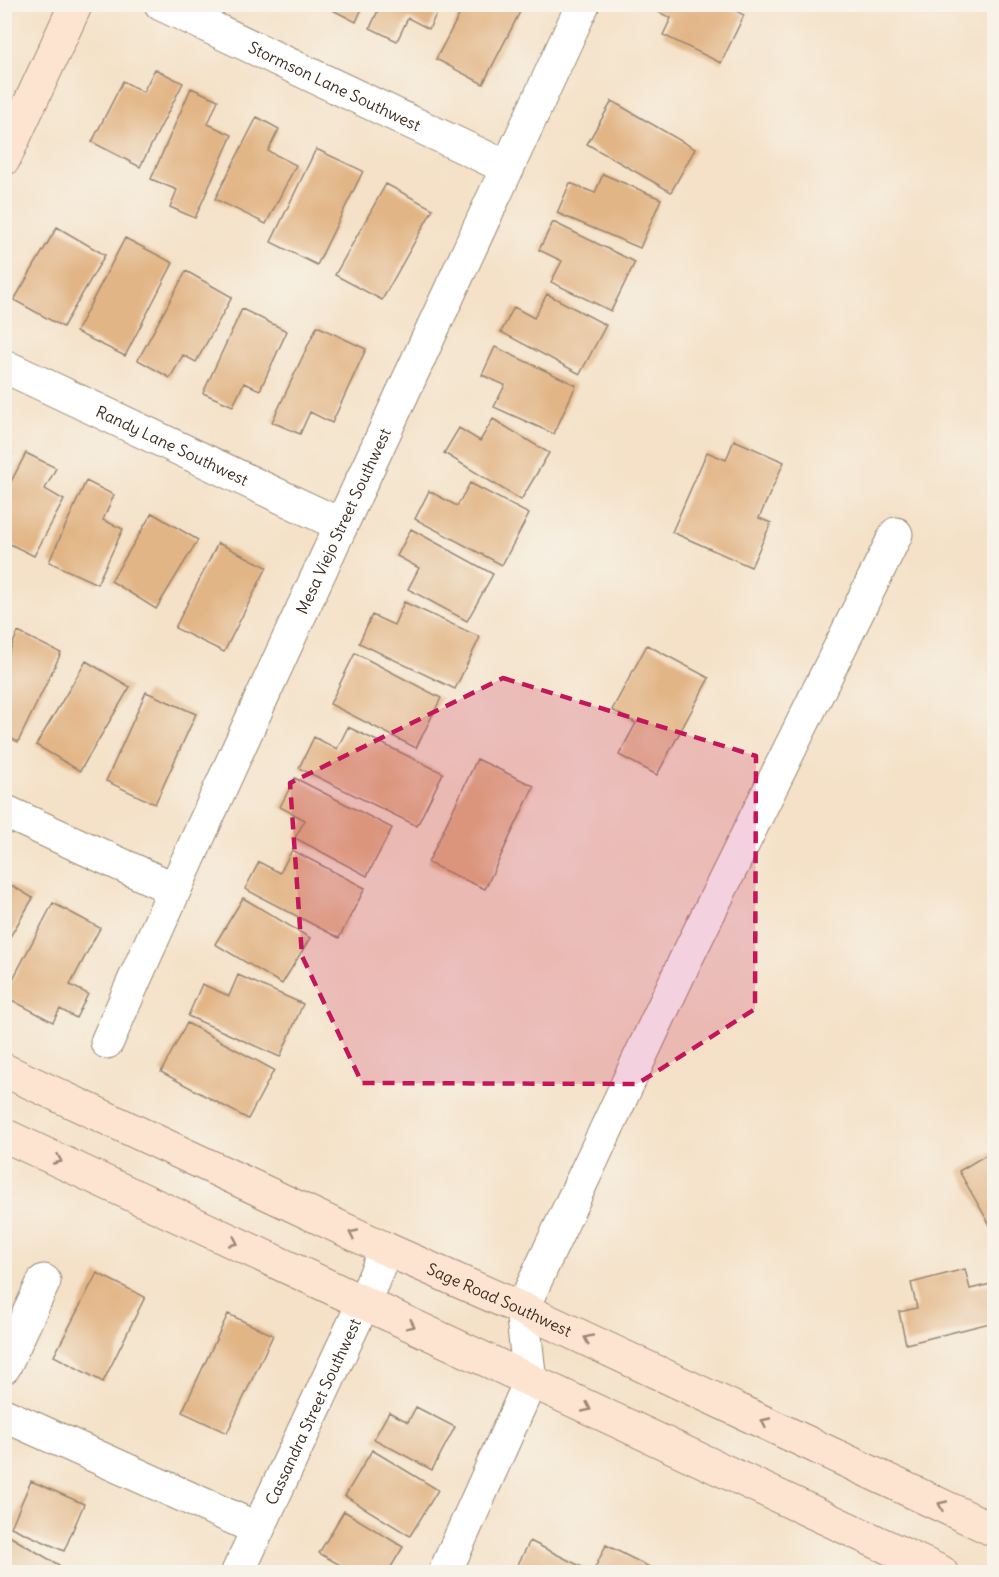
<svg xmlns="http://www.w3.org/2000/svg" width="999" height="1577" font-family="Delius,sans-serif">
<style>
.building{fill:#e2b586}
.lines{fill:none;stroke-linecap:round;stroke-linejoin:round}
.street-casing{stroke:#988672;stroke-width:35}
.secondary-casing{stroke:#988672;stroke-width:35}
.street{stroke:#fff;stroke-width:33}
.secondary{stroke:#fde4d1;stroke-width:33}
.oneway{stroke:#9c8778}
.marked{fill:#c2185b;fill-opacity:0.2;stroke:#c2185b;stroke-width:4.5;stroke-dasharray:12 8;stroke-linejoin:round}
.labels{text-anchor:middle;stroke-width:5;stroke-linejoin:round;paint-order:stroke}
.street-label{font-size:16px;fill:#3b2a1e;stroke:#f7f3e8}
</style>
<rect width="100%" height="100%" fill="#f7f3e8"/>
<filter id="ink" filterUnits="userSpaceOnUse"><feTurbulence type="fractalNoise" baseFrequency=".0167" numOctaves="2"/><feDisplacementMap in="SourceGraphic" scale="12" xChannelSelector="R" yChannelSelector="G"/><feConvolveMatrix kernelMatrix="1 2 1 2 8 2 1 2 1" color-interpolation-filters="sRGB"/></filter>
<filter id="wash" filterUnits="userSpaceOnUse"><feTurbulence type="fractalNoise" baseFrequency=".008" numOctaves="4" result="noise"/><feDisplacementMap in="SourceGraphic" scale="24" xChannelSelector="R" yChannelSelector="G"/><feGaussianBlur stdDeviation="1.35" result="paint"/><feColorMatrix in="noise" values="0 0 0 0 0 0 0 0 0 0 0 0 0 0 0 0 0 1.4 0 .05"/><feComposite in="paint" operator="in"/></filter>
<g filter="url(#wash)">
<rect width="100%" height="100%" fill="#f4e1c7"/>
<g id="blocks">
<path class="building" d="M 321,4 L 364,4 L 356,22 Z
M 381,4 L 441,4 L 429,29 L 408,18 L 397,41 L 370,28 Z
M 465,4 L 524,4 L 483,84 L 436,59 Z
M 652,4 L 722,4 L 744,15 L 721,63 L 663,35 L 671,18 L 650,8 Z
M 155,69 L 183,83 L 140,167 L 92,142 L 123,81 L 143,92 Z
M 191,88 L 218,100 L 208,124 L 232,135 L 195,218 L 170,207 L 177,190 L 151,179 Z
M 612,101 L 695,149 L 671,192 L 587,144 Z
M 257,117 L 279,129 L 268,151 L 296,165 L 266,224 L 215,199 Z
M 316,149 L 363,171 L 317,265 L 271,242 Z
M 603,174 L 661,199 L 640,248 L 557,213 L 570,183 L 595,193 Z
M 386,184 L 433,209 L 382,300 L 335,275 Z
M 553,222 L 635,262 L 611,311 L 551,282 L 562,261 L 539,250 Z
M 57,227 L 105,255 L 63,327 L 14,300 Z
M 125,238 L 173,263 L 125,356 L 76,332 Z
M 186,271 L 232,297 L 196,362 L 183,355 L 170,378 L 138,360 Z
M 547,294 L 606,325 L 580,374 L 501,332 L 514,307 L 534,318 Z
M 242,309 L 287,331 L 260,390 L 244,383 L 233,406 L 203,393 Z
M 317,326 L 366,349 L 332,423 L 310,412 L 300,434 L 272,422 Z
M 495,347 L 576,385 L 554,434 L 494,407 L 505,385 L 482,375 Z
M 493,419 L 549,453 L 521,500 L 444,453 L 459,428 L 480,441 Z
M 734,440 L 784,462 L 759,518 L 771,523 L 751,567 L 672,532 L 707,452 L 726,460 Z
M 4,449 L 12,454 L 4,467 Z
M 26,453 L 56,468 L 45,489 L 64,500 L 34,556 L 4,541 L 4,495 Z
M 86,481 L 114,495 L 103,520 L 123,529 L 97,584 L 49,562 Z
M 470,483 L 529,514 L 502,565 L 415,519 L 429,491 L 457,506 Z
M 152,513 L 198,540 L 156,609 L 111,581 Z
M 411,529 L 493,574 L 467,621 L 408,589 L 419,568 L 397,556 Z
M 218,543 L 267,567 L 224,652 L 175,628 Z
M 404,602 L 480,637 L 455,689 L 359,643 L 372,615 L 394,625 Z
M 18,632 L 61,653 L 18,742 L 5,735 L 5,661 Z
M 647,645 L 709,678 L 657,775 L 619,755 L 636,723 L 612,710 Z
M 355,653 L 441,698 L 416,748 L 330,704 Z
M 86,661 L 130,687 L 80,771 L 36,745 Z
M 146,692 L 196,714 L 155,804 L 106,781 Z
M 348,727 L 443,773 L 417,826 L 299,768 L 314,737 L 337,749 Z
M 477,759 L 534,786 L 485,889 L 428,863 Z
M 295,778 L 392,828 L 367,876 L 295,838 L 305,820 L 280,807 Z
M 292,850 L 365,888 L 339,938 L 245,889 L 259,862 L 280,873 Z
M 4,881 L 33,898 L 4,947 Z
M 243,898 L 310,938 L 282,984 L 215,944 Z
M 53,903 L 100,928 L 70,985 L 88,994 L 76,1018 L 60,1009 L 53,1022 L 4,996 Z
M 238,975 L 303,1004 L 280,1057 L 188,1016 L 202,984 L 229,996 Z
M 187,1023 L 274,1070 L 248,1119 L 161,1072 Z
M 994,1150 L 994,1232 L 959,1171 Z
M 965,1269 L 970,1289 L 991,1284 L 994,1297 L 994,1322 L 906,1344 L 899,1312 L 917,1308 L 911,1283 Z
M 97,1273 L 145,1297 L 103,1382 L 54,1356 Z
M 228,1314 L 273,1335 L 227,1433 L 182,1412 Z
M 416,1407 L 455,1427 L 432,1470 L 374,1439 L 389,1412 L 408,1422 Z
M 372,1450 L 438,1490 L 410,1536 L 345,1496 Z
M 31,1481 L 84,1504 L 64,1551 L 11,1527 Z
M 344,1511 L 403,1547 L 388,1572 L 352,1572 L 319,1553 Z
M 4,1533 L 59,1565 L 54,1572 L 4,1571 Z
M 530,1541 L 592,1572 L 514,1572 Z
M 606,1545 L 659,1572 L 593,1572 Z"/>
</g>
</g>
<g filter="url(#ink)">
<use href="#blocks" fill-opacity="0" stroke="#988672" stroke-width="1.5"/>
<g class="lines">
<defs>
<g id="street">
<path id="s1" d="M 161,4 L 508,168"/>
<path id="s2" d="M 4,366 L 341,525"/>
<path d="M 4,811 L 174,889"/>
<path id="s3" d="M 107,1042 C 260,693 424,350 583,4"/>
<path d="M 4,1367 L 44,1281"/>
<path d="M 4,1415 L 258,1529"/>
<path id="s4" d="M 238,1572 L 364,1302 L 386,1249"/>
<path d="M 445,1572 L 530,1382 L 522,1309 L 685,961 L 896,534"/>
</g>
<g id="secondary">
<path d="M 4,159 L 76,4"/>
<path id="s5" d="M 4,1070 L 386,1249 L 522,1309 L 994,1530"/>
<path d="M 4,1135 L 941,1572"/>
</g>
</defs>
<use href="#street" class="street-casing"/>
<use href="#secondary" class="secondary-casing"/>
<use href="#street" class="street"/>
<use href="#secondary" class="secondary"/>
</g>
<defs><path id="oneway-chevron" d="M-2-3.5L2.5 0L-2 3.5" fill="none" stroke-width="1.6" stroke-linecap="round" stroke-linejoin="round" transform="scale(1.5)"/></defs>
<g class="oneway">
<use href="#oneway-chevron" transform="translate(58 1160) rotate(25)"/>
<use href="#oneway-chevron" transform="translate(353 1234) rotate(-155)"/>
<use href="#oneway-chevron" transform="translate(234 1242) rotate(25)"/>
<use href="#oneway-chevron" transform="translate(411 1325) rotate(26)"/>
<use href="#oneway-chevron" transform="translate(588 1339) rotate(-155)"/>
<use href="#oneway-chevron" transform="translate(587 1408) rotate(25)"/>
<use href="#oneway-chevron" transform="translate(765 1422) rotate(-155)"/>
<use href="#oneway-chevron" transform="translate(942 1505) rotate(-155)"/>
</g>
</g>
<path class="marked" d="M 503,678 L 756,756 L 755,1009 L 637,1084 L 362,1083 L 302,956 L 290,783 Z"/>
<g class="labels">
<g class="street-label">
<text dy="6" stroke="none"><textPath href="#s1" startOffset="192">Stormson Lane Southwest</textPath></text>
<text dy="6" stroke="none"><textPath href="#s2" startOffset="186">Randy Lane Southwest</textPath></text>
<text dy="6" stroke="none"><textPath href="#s3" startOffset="572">Mesa Viejo Street Southwest</textPath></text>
<text dy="6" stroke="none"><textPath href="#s5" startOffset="546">Sage Road Southwest</textPath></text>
<text dy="6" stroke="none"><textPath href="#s4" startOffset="177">Cassandra Street Southwest</textPath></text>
</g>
</g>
<rect width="999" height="1577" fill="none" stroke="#f7f3e8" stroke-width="24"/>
</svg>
